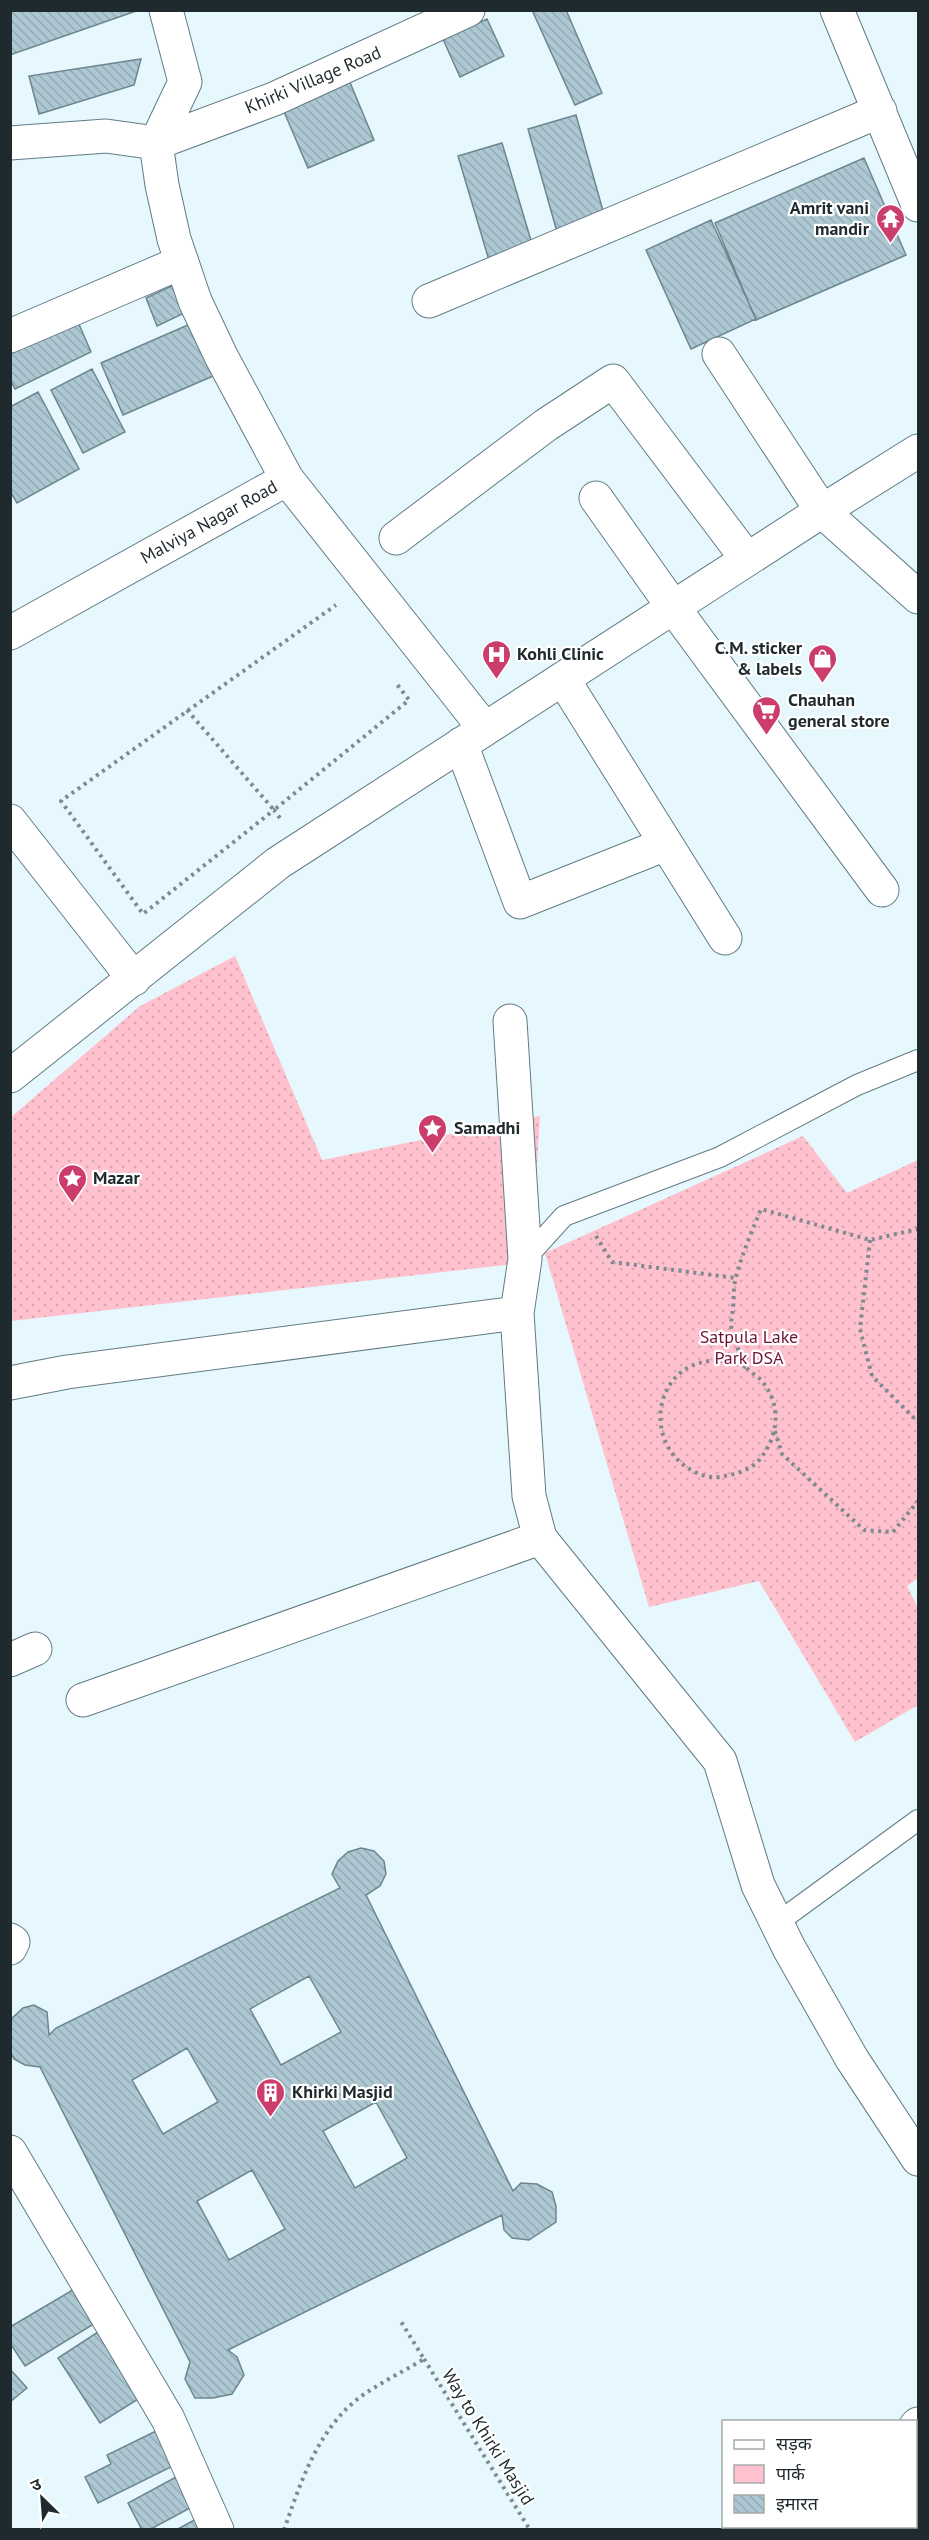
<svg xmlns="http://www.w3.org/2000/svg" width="929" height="2540" font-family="'PT Sans','Noto Sans Devanagari',sans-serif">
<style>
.green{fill:url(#green-dots)}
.building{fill:url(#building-back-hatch);stroke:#6c868f;stroke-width:1.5;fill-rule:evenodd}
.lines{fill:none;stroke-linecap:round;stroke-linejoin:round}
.lane-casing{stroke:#627c85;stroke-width:22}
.street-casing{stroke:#627c85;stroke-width:35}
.secondary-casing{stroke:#627c85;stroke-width:35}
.path{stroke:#7d8b90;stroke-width:4;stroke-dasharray:3 4.5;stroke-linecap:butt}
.lane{stroke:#fff;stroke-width:20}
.street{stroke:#fff;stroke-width:33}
.secondary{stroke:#fff;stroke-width:33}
.labels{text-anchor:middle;stroke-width:4.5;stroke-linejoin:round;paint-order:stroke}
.street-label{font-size:18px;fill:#1f2a2e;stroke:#fff}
.poi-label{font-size:18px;font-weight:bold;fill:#1f2a2e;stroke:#fff;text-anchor:start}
.park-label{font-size:18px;fill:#6f1335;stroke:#fff}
</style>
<defs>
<pattern id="green-dots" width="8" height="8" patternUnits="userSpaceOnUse" patternTransform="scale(1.5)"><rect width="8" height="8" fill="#fec1cd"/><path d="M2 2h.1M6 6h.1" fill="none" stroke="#d9a6b0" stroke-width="1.8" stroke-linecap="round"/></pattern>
<pattern id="building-back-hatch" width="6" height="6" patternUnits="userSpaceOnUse" patternTransform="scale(1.5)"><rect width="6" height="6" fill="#adc8d2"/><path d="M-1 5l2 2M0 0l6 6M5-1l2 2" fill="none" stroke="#94acb5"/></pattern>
</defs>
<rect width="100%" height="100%" fill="#e6f7fd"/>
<path class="green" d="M 235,956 L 322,1160 L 540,1116 L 531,1262 L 11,1321 L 10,1118 L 140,1006 Z
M 803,1136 L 847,1193 L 918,1160 L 918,1578 L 907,1586 L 918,1608 L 918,1705 L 855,1742 L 759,1581 L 649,1607 L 545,1253 Z"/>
<path class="building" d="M 10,10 L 139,10 L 10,55 Z
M 532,10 L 566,10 L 602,93 L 575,105 Z
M 487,19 L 504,56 L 460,77 L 443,39 Z
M 141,59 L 134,85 L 39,114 L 29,76 Z
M 349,80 L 374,140 L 308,168 L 282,107 Z
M 576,115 L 607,225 L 559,239 L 528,129 Z
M 502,143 L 535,254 L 491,267 L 458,156 Z
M 864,158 L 906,255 L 756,320 L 715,223 Z
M 711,220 L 756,319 L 691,349 L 646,250 Z
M 180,282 L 193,309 L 157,326 L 146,298 Z
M 78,322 L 91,352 L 15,389 L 10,379 L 10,354 Z
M 190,324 L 213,376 L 123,415 L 101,363 Z
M 92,369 L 125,432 L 83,453 L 51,390 Z
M 38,392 L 79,469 L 17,503 L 10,491 L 10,407 Z
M 361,1848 L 374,1851 L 384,1861 L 386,1874 L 380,1886 L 366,1895 L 513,2191 L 521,2183 L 537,2184 L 552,2192 L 556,2206 L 556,2222 L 529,2240 L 512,2238 L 504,2230 L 502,2215 L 228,2350 L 237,2357 L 244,2375 L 232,2394 L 213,2398 L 195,2398 L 185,2379 L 190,2362 L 40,2067 L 25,2065 L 14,2059 L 10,2051 L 10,2020 L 23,2008 L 34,2005 L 47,2012 L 49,2035 L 56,2028 L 340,1888 L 332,1874 L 338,1861 L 348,1852 ZM 309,1976 L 341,2032 L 281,2065 L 250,2009 ZM 187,2048 L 218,2102 L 163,2134 L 132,2080 ZM 376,2102 L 407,2158 L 355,2188 L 323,2131 ZM 252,2170 L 285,2229 L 229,2260 L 197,2201 Z
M 76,2288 L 97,2322 L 25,2366 L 10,2343 L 10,2327 Z
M 101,2330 L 143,2396 L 100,2423 L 58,2358 Z
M 10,2369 L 27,2388 L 10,2402 Z
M 158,2430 L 175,2465 L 98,2503 L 85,2477 L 111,2464 L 107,2455 Z
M 176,2477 L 192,2507 L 149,2530 L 142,2530 L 128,2503 Z
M 198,2518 L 204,2530 L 176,2530 Z"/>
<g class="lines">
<defs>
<path id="lane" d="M 525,1259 L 564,1216 L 720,1157 L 857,1085 L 918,1060
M 777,1923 L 918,1820"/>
<path id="street" d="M 166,10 L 185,82 L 156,143 L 162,185 L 174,239 L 195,301 L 221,356 L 287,479 L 485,729
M 837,10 L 918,205
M 10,143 L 106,136 L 156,143 L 274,99 L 468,10
M 429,301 L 880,111
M 10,336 L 182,262
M 719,354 L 822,511 L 918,597
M 596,498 L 673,607 L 882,890
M 396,538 L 546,425 L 613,381 L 747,559
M 10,633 L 287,479
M 563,679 L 725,938
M 461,744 L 520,902 L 666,844
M 10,821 L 134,979
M 510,1021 L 525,1259 L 517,1313 L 529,1496 L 540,1538 L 720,1761 L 758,1885 L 789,1948 L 852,2059 L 918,2159
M 10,1076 L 278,863 L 822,511 L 918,451
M 10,1383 L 67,1372 L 517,1313
M 10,1660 L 35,1649
M 83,1700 L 540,1538
M 10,1940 L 13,1942 L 10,1948
M 10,2152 L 168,2419 L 217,2530"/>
<path id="secondary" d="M 916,2426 L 918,2424
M 791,2530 L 794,2526"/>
</defs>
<use href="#lane" class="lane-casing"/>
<use href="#street" class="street-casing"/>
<use href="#secondary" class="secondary-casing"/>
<path class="path" d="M 187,710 L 274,810 L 409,700 L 396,683
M 280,818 L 274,810 L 143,914 L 61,801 L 336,605
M 596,1236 L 612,1262 L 736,1278
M 870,1240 L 860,1329 L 872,1376 L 918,1422
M 746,1367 C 734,1363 723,1360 710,1361 C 652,1367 643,1445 693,1471 C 702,1476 714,1479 724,1476 C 737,1474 752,1469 760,1459 C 779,1435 782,1404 761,1380 C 757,1375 748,1372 745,1365 C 740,1355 735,1342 732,1331 C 730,1324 732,1316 733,1309 C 734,1298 733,1287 736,1277 C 742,1254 752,1231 761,1209 L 870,1240 L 918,1229
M 775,1431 L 782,1454 L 864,1530 L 893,1532 L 918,1501
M 424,2359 L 530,2530
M 284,2530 C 301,2481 319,2426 363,2395 C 382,2382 404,2371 424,2359 L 400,2320"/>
<use href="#lane" class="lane"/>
<use href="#street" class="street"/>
<use href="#secondary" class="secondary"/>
</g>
<defs>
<symbol id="temple-pin" viewBox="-11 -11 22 30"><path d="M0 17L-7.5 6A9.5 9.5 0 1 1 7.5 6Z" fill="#cb3e6c" stroke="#fff"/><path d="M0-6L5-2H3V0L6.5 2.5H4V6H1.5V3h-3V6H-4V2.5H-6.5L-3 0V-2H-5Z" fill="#fff"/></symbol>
<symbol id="hospital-pin" viewBox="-11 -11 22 30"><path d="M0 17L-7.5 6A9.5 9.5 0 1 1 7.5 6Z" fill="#cb3e6c" stroke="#fff"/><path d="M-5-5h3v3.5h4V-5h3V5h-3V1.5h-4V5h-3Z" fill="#fff"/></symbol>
<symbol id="shop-pin" viewBox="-11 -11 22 30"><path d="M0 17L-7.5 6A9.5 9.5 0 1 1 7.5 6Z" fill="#cb3e6c" stroke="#fff"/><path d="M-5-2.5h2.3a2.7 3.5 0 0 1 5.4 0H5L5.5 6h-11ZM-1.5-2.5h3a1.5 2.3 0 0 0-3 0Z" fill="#fff"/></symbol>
<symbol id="supermarket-pin" viewBox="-11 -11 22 30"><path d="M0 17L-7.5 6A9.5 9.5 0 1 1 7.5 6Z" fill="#cb3e6c" stroke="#fff"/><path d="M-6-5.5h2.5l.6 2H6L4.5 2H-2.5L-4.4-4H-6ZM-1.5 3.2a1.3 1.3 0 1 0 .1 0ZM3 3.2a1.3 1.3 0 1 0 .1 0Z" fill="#fff"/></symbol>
<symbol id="sight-pin" viewBox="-11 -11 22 30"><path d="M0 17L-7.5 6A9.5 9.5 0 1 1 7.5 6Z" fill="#cb3e6c" stroke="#fff"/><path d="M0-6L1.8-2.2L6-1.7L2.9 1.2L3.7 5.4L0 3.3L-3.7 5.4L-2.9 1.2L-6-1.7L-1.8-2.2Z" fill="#fff"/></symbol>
<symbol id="building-pin" viewBox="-11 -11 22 30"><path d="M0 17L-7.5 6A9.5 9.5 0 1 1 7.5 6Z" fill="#cb3e6c" stroke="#fff"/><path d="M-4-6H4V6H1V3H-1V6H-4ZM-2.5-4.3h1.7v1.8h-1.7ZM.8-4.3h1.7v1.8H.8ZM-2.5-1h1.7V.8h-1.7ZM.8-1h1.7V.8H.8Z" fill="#fff"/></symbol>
</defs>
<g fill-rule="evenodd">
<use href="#temple-pin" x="874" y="202" width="33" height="45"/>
<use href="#hospital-pin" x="480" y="638" width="33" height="45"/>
<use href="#shop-pin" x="806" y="642" width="33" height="45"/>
<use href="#supermarket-pin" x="750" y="694" width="33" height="45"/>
<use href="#sight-pin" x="416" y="1112" width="33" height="45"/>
<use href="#sight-pin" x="56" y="1162" width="33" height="45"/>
<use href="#building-pin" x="254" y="2076" width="33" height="45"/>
</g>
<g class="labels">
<g class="street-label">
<text transform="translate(313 80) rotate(-23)" y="6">Khirki Village Road</text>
<text transform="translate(209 522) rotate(-29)" y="6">Malviya Nagar Road</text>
<text transform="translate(488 2437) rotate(58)" y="6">Way to Khirki Masjid</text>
</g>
<g class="poi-label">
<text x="869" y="214" text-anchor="end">Amrit vani<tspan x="869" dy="21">mandir</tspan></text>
<text x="802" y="654" text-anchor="end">C.M. sticker<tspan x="802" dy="21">&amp; labels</tspan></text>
<text x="517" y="660">Kohli Clinic</text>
<text x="788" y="706">Chauhan<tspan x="788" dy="21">general store</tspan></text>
<text x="454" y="1134">Samadhi</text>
<text x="93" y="1184">Mazar</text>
<text x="292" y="2098">Khirki Masjid</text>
</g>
<g class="park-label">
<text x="749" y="1343">Satpula Lake<tspan x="749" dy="21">Park DSA</tspan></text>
</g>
</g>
<rect width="929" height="2540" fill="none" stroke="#1f2a2e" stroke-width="24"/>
<rect x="722" y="2420" width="195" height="108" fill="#ffffff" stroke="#a5aaab" stroke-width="1.5"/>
<rect x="734" y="2440" width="30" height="9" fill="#ffffff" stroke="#a5aaab" stroke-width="1.5"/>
<text x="776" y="2450" font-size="18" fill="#1f2a2e">सड़क</text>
<rect x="734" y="2465" width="30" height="18" fill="#fec1cd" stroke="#a5aaab" stroke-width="1.5"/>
<text x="776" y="2480" font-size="18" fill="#1f2a2e">पार्क</text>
<rect x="734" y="2495" width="30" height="18" fill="url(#building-back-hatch)" stroke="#a5aaab" stroke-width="1.5"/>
<text x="776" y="2510" font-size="18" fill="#1f2a2e">इमारत</text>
<g transform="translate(42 2498) rotate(335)" stroke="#ffffff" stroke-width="4.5" paint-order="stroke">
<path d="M0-4.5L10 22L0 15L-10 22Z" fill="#1f2a2e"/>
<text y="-9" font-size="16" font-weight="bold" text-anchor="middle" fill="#1f2a2e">उ</text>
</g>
</svg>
